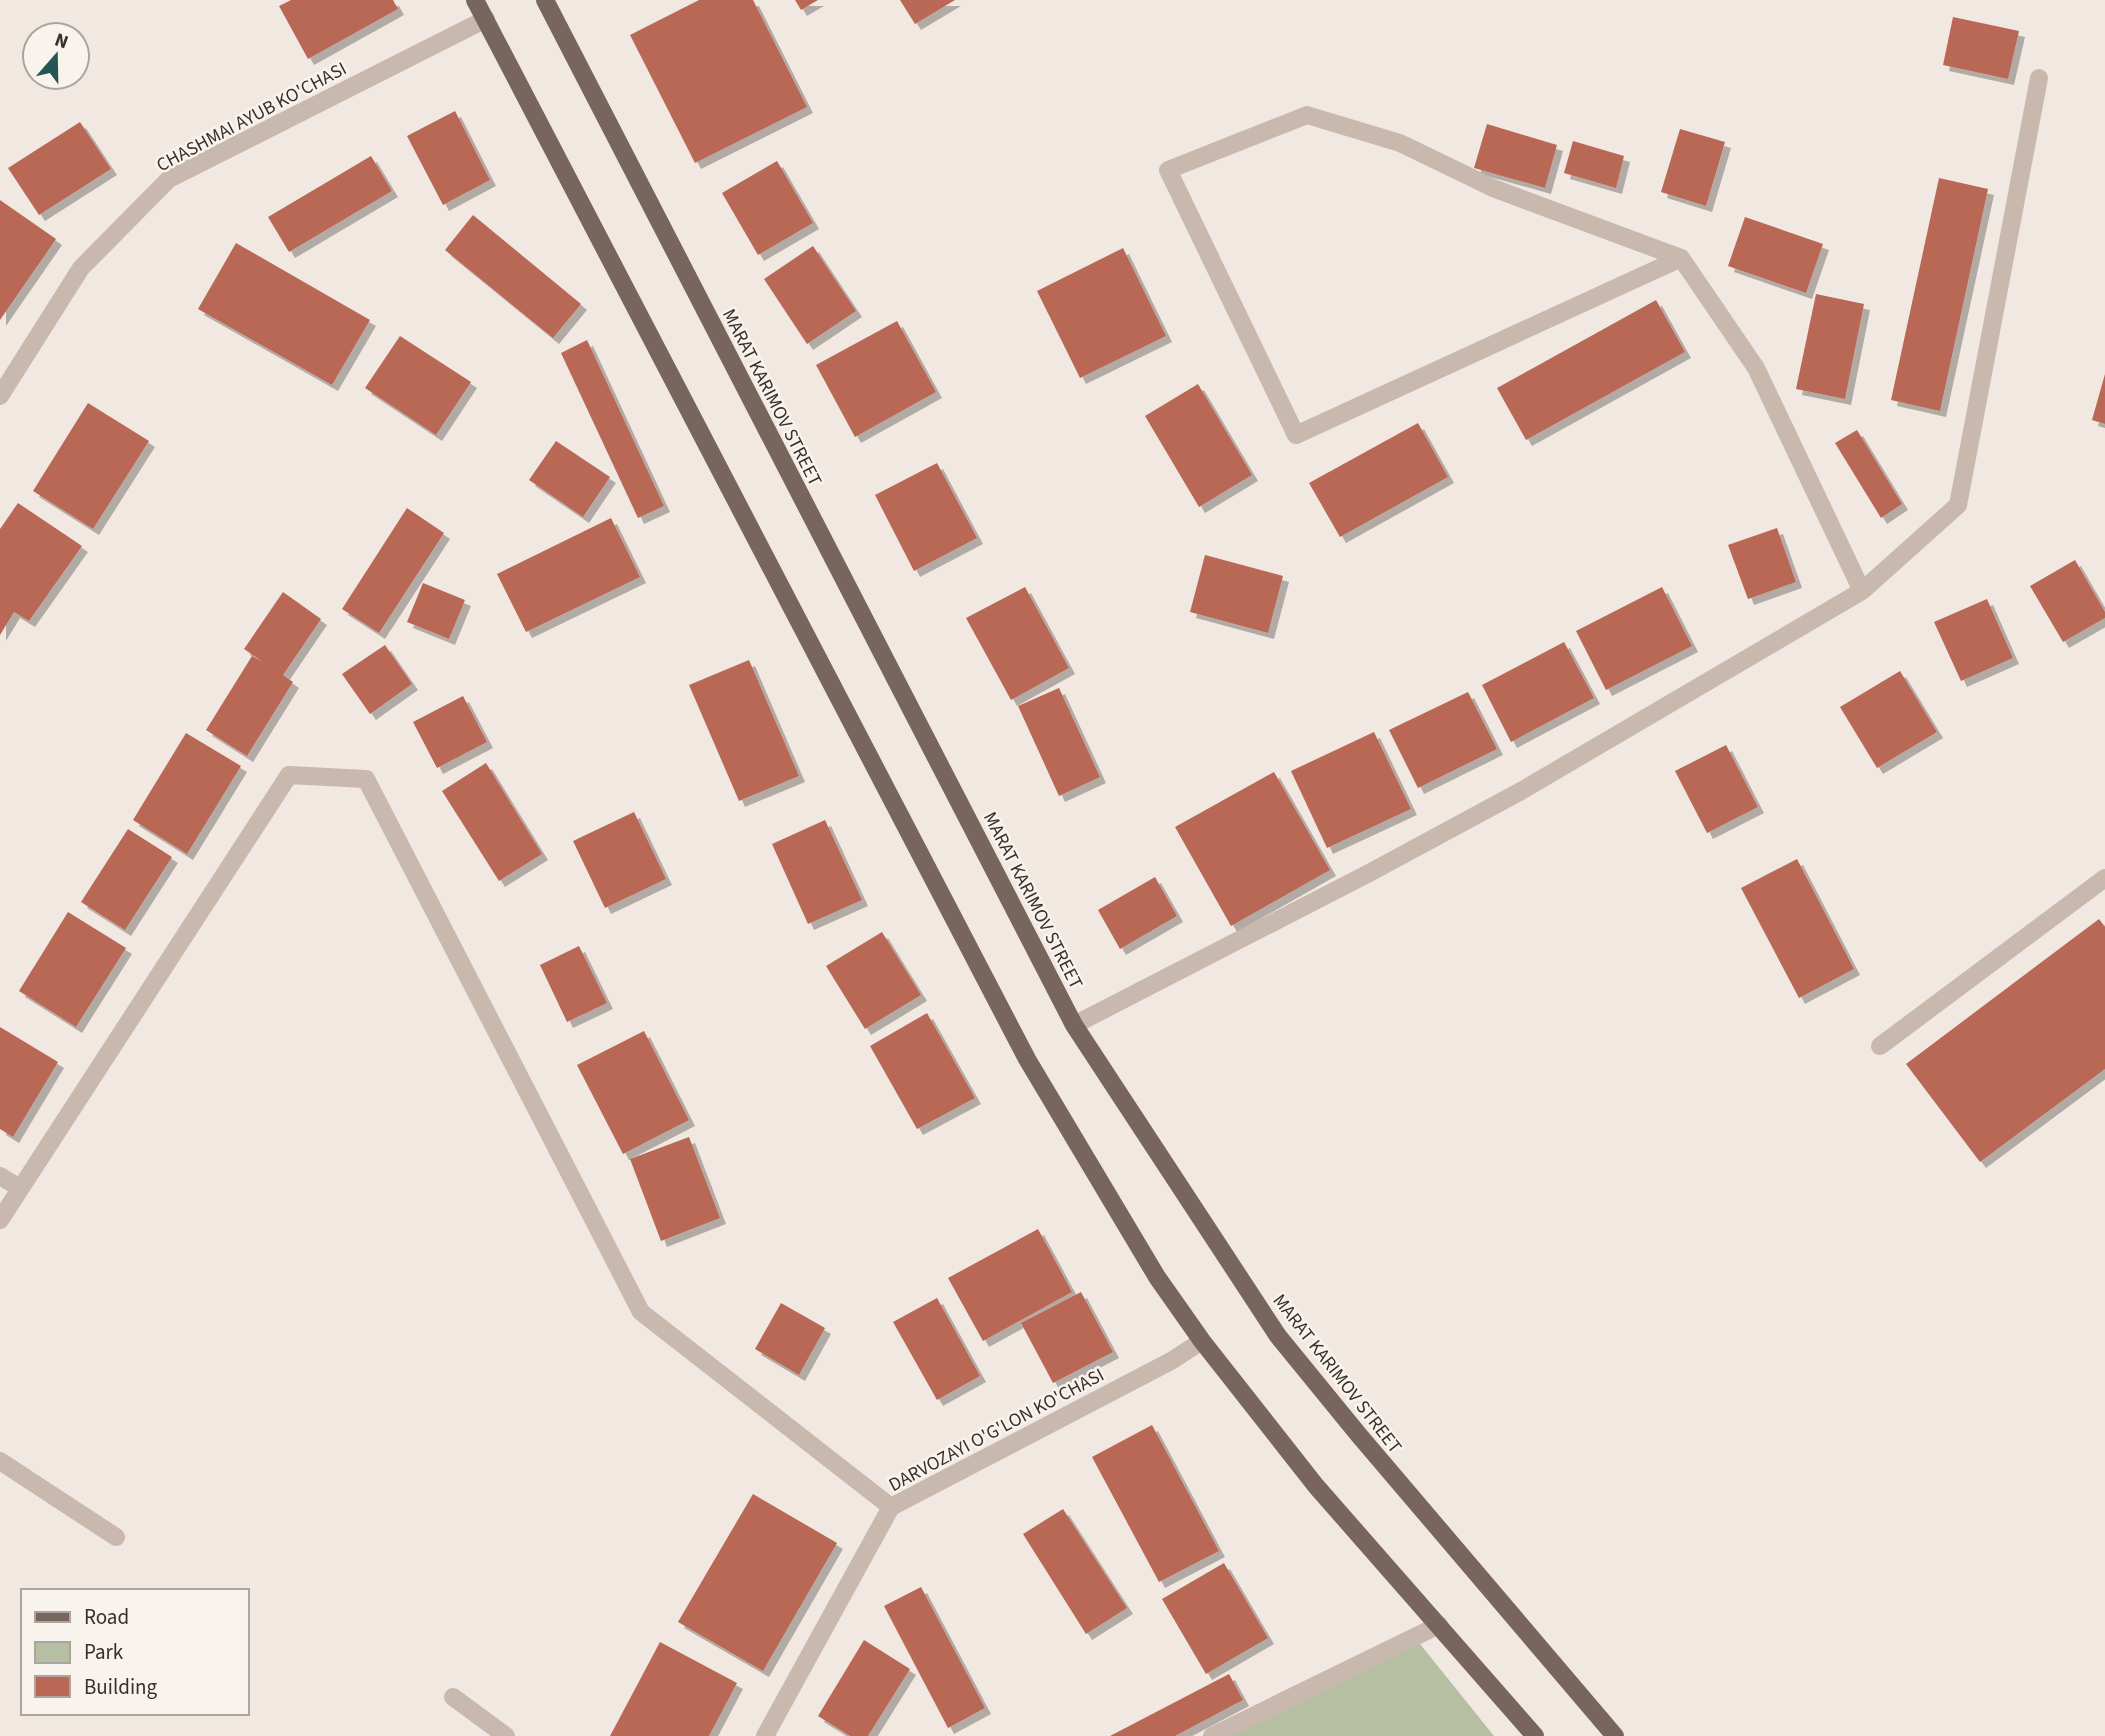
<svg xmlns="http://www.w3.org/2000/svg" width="2105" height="1736" font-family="'Source Sans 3',sans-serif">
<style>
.green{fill:#b7bfa2}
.building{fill:#ba6756;filter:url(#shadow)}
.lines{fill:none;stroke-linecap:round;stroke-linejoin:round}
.minor{stroke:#c8b8ae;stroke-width:18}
.major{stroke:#78655e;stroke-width:18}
.labels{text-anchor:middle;stroke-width:5;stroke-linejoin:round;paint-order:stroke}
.street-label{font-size:19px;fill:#382e2b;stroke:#f9f3ed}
</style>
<defs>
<filter id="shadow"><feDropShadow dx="6" dy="6" stdDeviation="0" flood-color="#0004"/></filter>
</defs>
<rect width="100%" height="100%" fill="#f1e8e1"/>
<path class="green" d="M 1416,1639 L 1494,1736 L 1213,1736 Z"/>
<path class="building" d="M 291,0 L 393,0 L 398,9 L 308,59 L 279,6 Z
M 699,0 L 753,0 L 807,107 L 695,163 L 630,35 Z
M 795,0 L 818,0 L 801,10 Z
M 900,0 L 955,0 L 915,24 Z
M 1953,17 L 2019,31 L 2008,79 L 1943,65 Z
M 455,111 L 490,180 L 443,205 L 407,136 Z
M 80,122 L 111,169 L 39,215 L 8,168 Z
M 1487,124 L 1557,145 L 1545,188 L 1474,168 Z
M 1680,129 L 1725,142 L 1706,206 L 1661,192 Z
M 1573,141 L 1624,156 L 1616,188 L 1564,173 Z
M 371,156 L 392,191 L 289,252 L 268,217 Z
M 777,161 L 813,223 L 758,255 L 722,193 Z
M 1939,178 L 1988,189 L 1940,411 L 1891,400 Z
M 0,200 L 56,239 L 0,320 Z
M 473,215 L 581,304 L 553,338 L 445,250 Z
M 1745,217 L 1823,244 L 1806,293 L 1728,266 Z
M 236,243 L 370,320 L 332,385 L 198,309 Z
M 813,246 L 856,311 L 807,344 L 764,279 Z
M 1123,248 L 1166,336 L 1080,378 L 1037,291 Z
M 1816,294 L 1864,304 L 1845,399 L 1796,389 Z
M 1656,300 L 1685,352 L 1526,440 L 1497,388 Z
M 897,321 L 936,392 L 855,437 L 816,365 Z
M 400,336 L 471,382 L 436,435 L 365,388 Z
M 587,340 L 664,506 L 638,518 L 561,353 Z
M 2105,374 L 2105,424 L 2092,420 Z
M 1198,384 L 1252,475 L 1199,507 L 1145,416 Z
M 88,403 L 149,441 L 93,529 L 33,491 Z
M 1418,423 L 1448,477 L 1340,537 L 1309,483 Z
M 1857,430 L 1902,504 L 1881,518 L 1835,443 Z
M 556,441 L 610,477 L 583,517 L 529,480 Z
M 937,463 L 977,538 L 914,571 L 875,495 Z
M 18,503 L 82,546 L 29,621 L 14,612 L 0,635 L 0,529 Z
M 407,508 L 444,533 L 379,633 L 342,609 Z
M 611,518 L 640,577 L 526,632 L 497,574 Z
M 1777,528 L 1796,582 L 1748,599 L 1728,545 Z
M 1205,555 L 1283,576 L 1268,633 L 1190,612 Z
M 2075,560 L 2105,612 L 2105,618 L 2063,642 L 2030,586 Z
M 423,583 L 465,600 L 449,639 L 407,622 Z
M 1025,587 L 1069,668 L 1011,700 L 966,618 Z
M 1662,587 L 1692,646 L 1606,690 L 1576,631 Z
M 283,592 L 321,619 L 283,675 L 293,682 L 247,756 L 206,730 L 252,656 L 263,662 L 244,649 Z
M 1987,599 L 2013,658 L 1961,681 L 1934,622 Z
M 1564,642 L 1594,698 L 1511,742 L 1482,685 Z
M 385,645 L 412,684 L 370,714 L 342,674 Z
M 749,660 L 799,776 L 739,801 L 689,685 Z
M 1900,671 L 1937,732 L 1877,768 L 1840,707 Z
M 1059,688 L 1100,777 L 1059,796 L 1018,706 Z
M 1468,692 L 1497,749 L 1418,788 L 1389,730 Z
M 463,696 L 487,742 L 437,768 L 413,722 Z
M 1374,732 L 1411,809 L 1327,848 L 1291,771 Z
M 186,733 L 241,766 L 187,854 L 133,820 Z
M 1726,745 L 1758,807 L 1707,833 L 1675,771 Z
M 486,763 L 542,854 L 499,881 L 442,791 Z
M 1274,772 L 1330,870 L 1231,926 L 1175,827 Z
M 634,812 L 666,879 L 605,908 L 573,841 Z
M 825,820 L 862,900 L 808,924 L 772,844 Z
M 128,829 L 172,857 L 125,930 L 81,902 Z
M 1797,859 L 1854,969 L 1799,998 L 1741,888 Z
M 1155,877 L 1177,916 L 1120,949 L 1098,910 Z
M 68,912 L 126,948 L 76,1027 L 19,991 Z
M 2099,919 L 2105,927 L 2105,1069 L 1980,1162 L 1906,1064 Z
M 882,932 L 921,995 L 865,1029 L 826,966 Z
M 579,946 L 607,1003 L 567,1022 L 540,965 Z
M 927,1013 L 975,1098 L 917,1129 L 870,1046 Z
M 0,1027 L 58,1062 L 13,1137 L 0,1129 Z
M 644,1031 L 689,1120 L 623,1154 L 577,1065 Z
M 689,1137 L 720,1218 L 661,1241 L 630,1159 Z
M 1038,1229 L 1072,1292 L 983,1341 L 948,1278 Z
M 1081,1292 L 1113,1352 L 1053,1383 L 1021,1323 Z
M 937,1298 L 980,1376 L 937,1400 L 893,1322 Z
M 781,1303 L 825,1328 L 799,1375 L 755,1349 Z
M 1152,1425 L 1219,1551 L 1159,1582 L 1092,1457 Z
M 753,1494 L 837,1543 L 763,1671 L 678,1622 Z
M 1063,1509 L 1127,1608 L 1086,1634 L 1023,1534 Z
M 1224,1563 L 1268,1638 L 1206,1674 L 1162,1599 Z
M 921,1587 L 985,1708 L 948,1728 L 884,1606 Z
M 864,1640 L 910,1669 L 868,1736 L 850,1736 L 818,1716 Z
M 660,1642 L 737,1683 L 709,1736 L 610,1736 Z
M 1229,1674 L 1243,1700 L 1175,1736 L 1110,1736 Z"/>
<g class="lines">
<path class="minor" d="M 0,396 L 81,268 L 169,179 L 486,19
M 1862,591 L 1958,505 L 2039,78
M 1074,1025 L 1371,872 L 1521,791 L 1862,591 L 1756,368 L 1681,258 L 1493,188 L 1400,143 L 1307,115 L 1168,170 L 1296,435 L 1681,258
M 1880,1046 L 2105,878
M 0,1176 L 20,1188
M 0,1220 L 289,775 L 366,779 L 641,1312 L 891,1507
M 0,1461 L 116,1537
M 453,1697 L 506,1736
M 765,1736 L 891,1507 L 1171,1361 L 1202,1341
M 1212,1736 L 1439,1625"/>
<path class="major" d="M 475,0 L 1027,1059 L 1157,1277 L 1202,1341 L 1316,1486 L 1535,1736
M 545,0 L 1074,1025 L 1278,1336 L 1358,1434 L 1615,1736"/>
</g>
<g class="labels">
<g class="street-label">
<text transform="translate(251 116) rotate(-28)" y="7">CHASHMAI AYUB KO'CHASI</text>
<text transform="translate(773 397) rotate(63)" y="7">MARAT KARIMOV STREET</text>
<text transform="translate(1034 900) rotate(63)" y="7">MARAT KARIMOV STREET</text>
<text transform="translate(1338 1373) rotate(52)" y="7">MARAT KARIMOV STREET</text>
<text transform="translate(996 1429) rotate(-28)" y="7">DARVOZAYI O'G'LON KO'CHASI</text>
</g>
</g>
<rect x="21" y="1589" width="228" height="126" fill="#f9f3ed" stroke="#aca49f" stroke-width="2"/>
<rect x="35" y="1612" width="35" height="10" fill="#78655e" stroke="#aca49f" stroke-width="2"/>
<text x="84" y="1624" font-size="21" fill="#382e2b">Road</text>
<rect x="35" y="1642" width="35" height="21" fill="#b7bfa2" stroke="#aca49f" stroke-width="2"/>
<text x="84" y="1659" font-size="21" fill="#382e2b">Park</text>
<rect x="35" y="1676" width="35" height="21" fill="#ba6756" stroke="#aca49f" stroke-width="2"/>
<text x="84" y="1694" font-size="21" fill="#382e2b">Building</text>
<g transform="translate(56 56) rotate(20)"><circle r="33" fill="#f9f3ed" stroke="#aca49f" stroke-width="2"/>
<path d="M0-5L12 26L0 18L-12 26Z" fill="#255555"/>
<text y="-10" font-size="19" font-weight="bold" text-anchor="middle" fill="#382e2b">N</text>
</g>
</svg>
